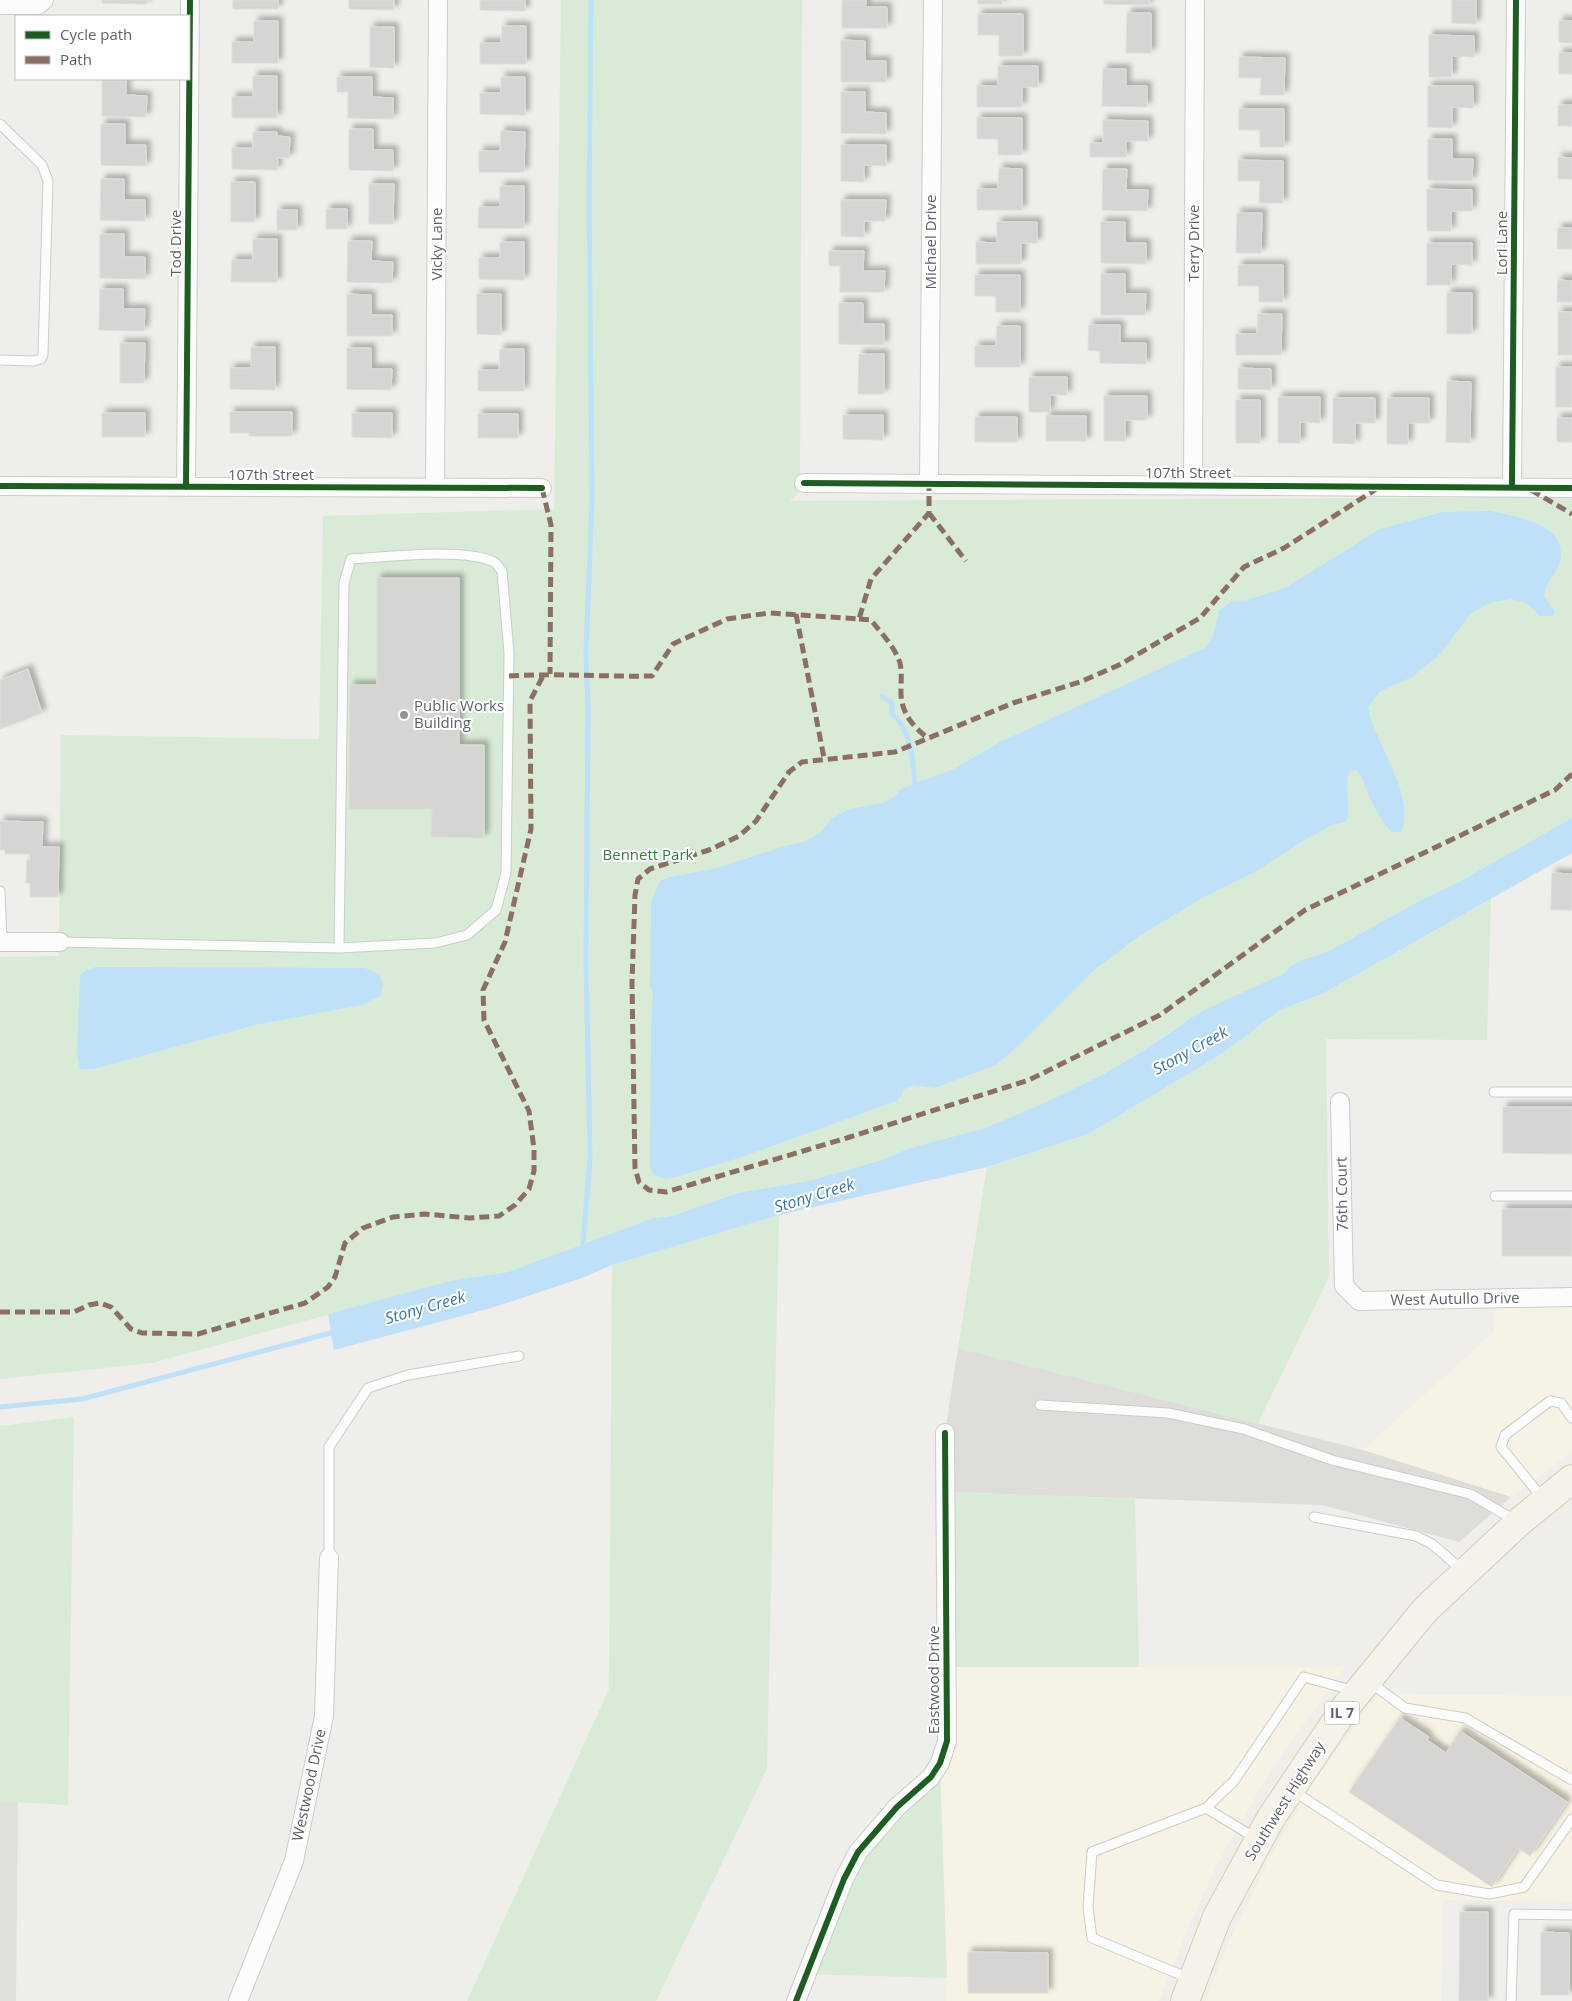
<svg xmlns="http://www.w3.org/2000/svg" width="1572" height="2001" font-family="'Open Sans',sans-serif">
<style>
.commercial{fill:#f7f3e4}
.industrial{fill:#dfddda}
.education{fill:#e2e0da}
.green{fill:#d8ebd6}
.water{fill:#bfe0f9}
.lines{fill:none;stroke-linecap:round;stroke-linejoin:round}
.stream{stroke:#bfe0f9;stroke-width:5}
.building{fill:#d6d5d3;stroke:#deddd9;filter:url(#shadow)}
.lane-casing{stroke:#cbcccc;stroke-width:11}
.street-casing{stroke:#cbcccc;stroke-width:20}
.primary-casing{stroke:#d7ceb8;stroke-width:30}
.lane{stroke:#fdfcfc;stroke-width:9}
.street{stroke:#fdfcfc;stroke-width:18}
.primary{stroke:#f4f2e9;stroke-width:28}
.quiet{stroke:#8d6e63;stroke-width:5;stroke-dasharray:10 5;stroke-linecap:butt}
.cycleway-casing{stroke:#fff;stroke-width:9}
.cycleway{stroke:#1b5e20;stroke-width:6}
.poi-dot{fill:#919496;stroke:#fff;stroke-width:2}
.labels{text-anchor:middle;stroke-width:4;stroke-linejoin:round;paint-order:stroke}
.shield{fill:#fff;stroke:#8f9295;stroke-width:1}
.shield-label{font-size:14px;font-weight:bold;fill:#5f6368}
.street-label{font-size:15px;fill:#5f6368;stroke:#fff}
.poi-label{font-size:15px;fill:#5f6368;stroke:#fff;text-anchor:start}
.park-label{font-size:15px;fill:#348238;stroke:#fff}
.water-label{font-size:16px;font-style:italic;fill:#4174aa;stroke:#fff}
</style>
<defs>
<filter id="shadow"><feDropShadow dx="4.5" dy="-4.5" stdDeviation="2.5" flood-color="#0004"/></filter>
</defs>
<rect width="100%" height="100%" fill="#efeeea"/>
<path class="commercial" d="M 1572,1297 L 1572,1452 L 1511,1497 L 1363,1450 L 1494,1332 L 1497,1298 Z
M 946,1667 L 1345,1667 L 1274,1765 L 1241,1821 L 1216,1866 L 1191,1921 L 1159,2001 L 947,2001 L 940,1763 Z
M 1378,1694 L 1572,1696 L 1572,1902 L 1443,1900 L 1441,2001 L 1205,2001 L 1229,1941 L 1268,1861 L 1314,1782 Z"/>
<path class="industrial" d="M 958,1348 L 1363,1450 L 1511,1497 L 1459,1542 L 1322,1505 L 945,1492 L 945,1433 Z"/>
<path class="education" d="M 0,1801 L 18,1801 L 16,2001 L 0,2001 Z"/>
<path class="green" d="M 561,0 L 802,0 L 800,491 L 790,501 L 1572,497 L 1572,818 L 1457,883 L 1423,899 L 1327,952 L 1302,960 L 1291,966 L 1283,974 L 1174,1029 L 1141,1052 L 1104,1074 L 1042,1104 L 985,1128 L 907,1149 L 882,1160 L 813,1180 L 738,1193 L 672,1216 L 653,1218 L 508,1272 L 450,1281 L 152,1363 L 0,1379 L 0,957 L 59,956 L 61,735 L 319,739 L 323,516 L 554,509 Z
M 1491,899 L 1487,1040 L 1326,1039 L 1329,1277 L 1258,1423 L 958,1348 L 987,1167 L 1088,1134 L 1223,1053 L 1280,1010 L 1324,993 Z
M 779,1215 L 767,1769 L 656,2001 L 467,2001 L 609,1689 L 612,1265 Z
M 74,1417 L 68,1805 L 0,1801 L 0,1426 Z
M 945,1492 L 1135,1499 L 1139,1667 L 946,1667 Z
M 940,1763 L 947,1978 L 805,1974 L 844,1879 Z"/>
<path class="water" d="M 1491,511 C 1520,518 1572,524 1559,566 C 1553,577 1545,583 1544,597 L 1555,611 L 1553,616 L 1540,616 L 1526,603 L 1511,599 L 1492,602 L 1471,613 L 1439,655 L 1412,677 L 1379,692 L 1368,707 C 1374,744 1417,795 1401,832 L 1392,832 C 1382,822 1376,811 1370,798 C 1365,788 1364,778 1356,770 L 1349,772 C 1342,789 1354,804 1346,822 L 1332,825 L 1303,841 L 1255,872 L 1206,896 L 1139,936 L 1093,971 L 1016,1048 L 995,1065 L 935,1088 L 912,1085 L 903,1090 L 902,1095 L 896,1101 L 742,1157 L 676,1177 L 665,1179 L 654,1175 L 650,1167 L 650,1149 L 651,1020 L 653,994 L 650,987 L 651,902 L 660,881 L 670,877 L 714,869 L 785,846 L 804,842 L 820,833 L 831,819 L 849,809 L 883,803 L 894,797 L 901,789 L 954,769 L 1000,742 L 1205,648 L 1213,636 L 1219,611 L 1230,602 L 1247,600 L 1285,588 L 1380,529 L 1443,512 Z
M 1572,818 L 1572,853 L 1324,993 L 1280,1010 L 1223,1053 L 1088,1134 L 987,1167 L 779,1215 L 612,1265 L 582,1278 L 491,1308 L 334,1350 L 328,1314 L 450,1281 L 508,1272 L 653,1218 L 672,1216 L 738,1193 L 813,1180 L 882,1160 L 907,1149 L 985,1128 L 1042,1104 L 1104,1074 L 1141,1052 L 1202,1011 L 1283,974 L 1291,966 L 1302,960 L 1327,952 L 1423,899 L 1457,883 Z
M 96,967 L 365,968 L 380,975 L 383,985 L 380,996 L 361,1005 L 255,1025 L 93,1069 L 80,1069 L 77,1055 L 80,976 L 86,970 Z"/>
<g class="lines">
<path class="stream" d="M 882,696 L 892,703 L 892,714 C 911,730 913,759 915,783
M 583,1245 L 590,1157 L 586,960 L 588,710 L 586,652 L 592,499 L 589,202 L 591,0
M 0,1407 L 82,1399 L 338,1331"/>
</g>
<path class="building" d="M 102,0 L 147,0 L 147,4 L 102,3 Z
M 233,0 L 278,0 L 278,9 L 233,9 Z
M 349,0 L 394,0 L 394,10 L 349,9 Z
M 480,0 L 525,0 L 525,11 L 480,10 Z
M 842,0 L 866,0 L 866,7 L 887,7 L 887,28 L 842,28 Z
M 978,0 L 1002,0 L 1002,4 L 978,4 Z
M 1104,0 L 1149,0 L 1149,5 L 1104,4 Z
M 1452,0 L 1476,0 L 1476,24 L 1452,23 Z
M 1127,13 L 1151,13 L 1151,53 L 1126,53 Z
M 978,14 L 1023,14 L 1023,56 L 999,56 L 999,35 L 978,35 Z
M 254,21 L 278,21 L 278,63 L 232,63 L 232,42 L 254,42 Z
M 1559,21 L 1572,21 L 1572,43 L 1559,42 Z
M 502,26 L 526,26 L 526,64 L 480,64 L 480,43 L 501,43 Z
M 370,27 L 394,27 L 394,68 L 370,67 Z
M 1429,35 L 1474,36 L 1474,57 L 1452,56 L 1452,77 L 1429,77 Z
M 841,40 L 865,41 L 865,61 L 886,61 L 886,82 L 841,82 Z
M 1559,53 L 1572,53 L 1572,74 L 1559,74 Z
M 1239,57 L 1285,58 L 1284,95 L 1260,95 L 1261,78 L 1239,78 Z
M 998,66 L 1038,66 L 1038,87 L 1022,87 L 1022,107 L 977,107 L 977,86 L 998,86 Z
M 1103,69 L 1126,69 L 1126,86 L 1147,86 L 1147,107 L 1102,106 Z
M 253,76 L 277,76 L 277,118 L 232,118 L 232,97 L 253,97 Z
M 337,77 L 372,77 L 372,97 L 393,98 L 393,119 L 348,118 L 348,92 L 337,92 Z
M 501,77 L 525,77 L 525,115 L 480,114 L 480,93 L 501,93 Z
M 102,79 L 126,79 L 126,95 L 147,96 L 146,117 L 102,116 Z
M 1428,86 L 1473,86 L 1473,108 L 1452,107 L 1452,128 L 1428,127 Z
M 841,92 L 865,92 L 865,112 L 886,113 L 886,134 L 841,133 Z
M 1558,105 L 1572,105 L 1572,126 L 1558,126 Z
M 1239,109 L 1284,109 L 1284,147 L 1260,147 L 1260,130 L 1239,130 Z
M 977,118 L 1022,118 L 1022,155 L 998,155 L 998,139 L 977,139 Z
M 1103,120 L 1148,121 L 1148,141 L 1126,141 L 1126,157 L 1090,157 L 1090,143 L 1103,143 Z
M 101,124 L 125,124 L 125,145 L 146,145 L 146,166 L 101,165 Z
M 349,129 L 373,129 L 373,150 L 393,150 L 393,171 L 349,170 Z
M 501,131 L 525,132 L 524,172 L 479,172 L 479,151 L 500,151 Z
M 253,132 L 277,132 L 277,136 L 290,137 L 289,158 L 278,158 L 277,170 L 232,169 L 232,148 L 253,148 Z
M 1428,139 L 1452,139 L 1452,159 L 1473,159 L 1472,181 L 1428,180 Z
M 841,145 L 886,145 L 886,166 L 864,165 L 864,182 L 841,181 Z
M 1558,157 L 1572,158 L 1572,179 L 1558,179 Z
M 1238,160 L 1283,161 L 1283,203 L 1259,203 L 1260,181 L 1238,181 Z
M 999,168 L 1022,169 L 1022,210 L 977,210 L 977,189 L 998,189 Z
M 1103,169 L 1127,169 L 1126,190 L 1148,190 L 1147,211 L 1102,210 Z
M 101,179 L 124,179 L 124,200 L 145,200 L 145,221 L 100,220 Z
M 231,182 L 255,182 L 255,222 L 231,222 Z
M 369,184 L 394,184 L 393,224 L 369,224 Z
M 500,186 L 524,186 L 524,228 L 478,228 L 479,207 L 500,207 Z
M 1427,189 L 1472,190 L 1472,211 L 1451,211 L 1451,231 L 1427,231 Z
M 841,200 L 886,200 L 885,221 L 864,221 L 864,237 L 841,236 Z
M 326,209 L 347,209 L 347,229 L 326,229 Z
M 277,210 L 297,210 L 297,230 L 277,230 Z
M 1237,213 L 1262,213 L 1261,253 L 1236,253 Z
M 997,222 L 1037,222 L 1037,243 L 1021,243 L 1021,264 L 976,264 L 976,242 L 997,243 Z
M 1101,222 L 1125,222 L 1125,243 L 1146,243 L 1146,264 L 1101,263 Z
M 1558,228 L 1572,228 L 1572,249 L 1557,249 Z
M 100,234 L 124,234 L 124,257 L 145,257 L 145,279 L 100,278 Z
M 253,239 L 277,239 L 277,282 L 231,282 L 232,260 L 253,260 Z
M 348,241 L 372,241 L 371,261 L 393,262 L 392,283 L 347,282 Z
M 500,242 L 524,242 L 524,280 L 479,279 L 479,258 L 500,258 Z
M 1427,243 L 1472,243 L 1472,265 L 1451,264 L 1451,285 L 1427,285 Z
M 829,251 L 864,251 L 863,271 L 885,271 L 884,292 L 840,292 L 840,266 L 829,266 Z
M 1238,265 L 1283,265 L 1283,302 L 1259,302 L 1259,286 L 1238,286 Z
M 1101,274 L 1125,274 L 1125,294 L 1146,294 L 1145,315 L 1101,315 Z
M 975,275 L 1020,275 L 1020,312 L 996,312 L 996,296 L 975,296 Z
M 1558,280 L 1572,281 L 1572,302 L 1557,302 Z
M 100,289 L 123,289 L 123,309 L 145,309 L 144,331 L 99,330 Z
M 1447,293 L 1472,293 L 1472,334 L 1447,334 Z
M 347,294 L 371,295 L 371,315 L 392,315 L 392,336 L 347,336 Z
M 477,294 L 501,294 L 501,335 L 477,334 Z
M 839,303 L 863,303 L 863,324 L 884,324 L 884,345 L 839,344 Z
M 1558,312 L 1572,312 L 1572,355 L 1558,355 Z
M 1258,314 L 1282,314 L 1281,355 L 1236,355 L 1236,334 L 1257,334 Z
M 1089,325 L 1120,325 L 1120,343 L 1146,343 L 1146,364 L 1100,363 L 1100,351 L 1088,350 Z
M 997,326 L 1020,326 L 1020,367 L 975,367 L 975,346 L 996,346 Z
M 120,343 L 145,343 L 144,383 L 120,383 Z
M 251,347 L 275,347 L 275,390 L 230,389 L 230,368 L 251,368 Z
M 347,348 L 371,348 L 371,369 L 392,369 L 391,390 L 347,389 Z
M 500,349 L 524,349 L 524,391 L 478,391 L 478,370 L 499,370 Z
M 859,354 L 884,354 L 884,394 L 858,394 Z
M 1556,367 L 1572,367 L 1572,407 L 1556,407 Z
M 1238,368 L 1271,369 L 1271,390 L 1238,389 Z
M 1029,377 L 1067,377 L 1067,395 L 1050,395 L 1050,412 L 1029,412 Z
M 1447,381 L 1471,382 L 1470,443 L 1446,442 Z
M 1104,396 L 1147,396 L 1147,420 L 1125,420 L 1125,441 L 1104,441 Z
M 1278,397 L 1320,397 L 1320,423 L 1300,422 L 1300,443 L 1278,443 Z
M 1333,398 L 1375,398 L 1375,423 L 1355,423 L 1355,444 L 1333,443 Z
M 1387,398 L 1429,398 L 1429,423 L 1408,423 L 1408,444 L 1387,444 Z
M 1236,400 L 1260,400 L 1260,443 L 1236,443 Z
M 230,412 L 292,412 L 292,436 L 249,436 L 249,433 L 230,433 Z
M 102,413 L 145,413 L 145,437 L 102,437 Z
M 352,413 L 392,413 L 392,438 L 352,437 Z
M 478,414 L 518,414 L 518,438 L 478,438 Z
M 843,415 L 883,415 L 883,440 L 843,439 Z
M 1046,416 L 1086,416 L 1086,441 L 1046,441 Z
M 975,417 L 1017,417 L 1017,442 L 975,442 Z
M 1557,418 L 1572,418 L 1572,442 L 1557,442 Z
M 377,578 L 459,578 L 459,745 L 484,745 L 484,838 L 431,837 L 432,809 L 349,809 L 350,685 L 377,685 Z
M 28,669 L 42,713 L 0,729 L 0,680 Z
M 0,821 L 43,822 L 42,847 L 59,847 L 58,897 L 30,897 L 30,883 L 26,883 L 27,860 L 30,860 L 30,854 L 5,854 L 5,850 L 0,850 Z
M 1552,873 L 1572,874 L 1572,910 L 1551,910 Z
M 1503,1107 L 1572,1107 L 1572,1154 L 1503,1153 Z
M 1502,1209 L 1572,1209 L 1572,1256 L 1502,1256 Z
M 1400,1718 L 1429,1737 L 1427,1740 L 1446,1753 L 1460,1731 L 1567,1802 L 1530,1856 L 1518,1848 L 1492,1887 L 1349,1792 Z
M 1460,1912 L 1488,1912 L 1488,2001 L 1459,2001 Z
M 1541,1932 L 1569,1933 L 1569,1995 L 1541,1995 Z
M 968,1952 L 1048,1953 L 1048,1993 L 968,1993 Z"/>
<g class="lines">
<defs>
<path id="lane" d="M 0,124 L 42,165 L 48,181 L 43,355 L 41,359 L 33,361 L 0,360
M 0,891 L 2,942
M 60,942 L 339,948 L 435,943 L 467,935 L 496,910 L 506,873 L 509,653 L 502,571 C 499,568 497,564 494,562 C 465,547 385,557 351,559 L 344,583 L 339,948
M 1494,1092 L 1572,1092
M 1495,1196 L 1572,1196
M 1040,1405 L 1168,1413 L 1244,1429 L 1332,1460 L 1470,1494 L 1516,1521
M 1543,1499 L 1501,1447 L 1505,1435 L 1550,1401 L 1561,1403 L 1572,1418
M 1314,1517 L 1416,1536 L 1432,1544 L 1462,1570
M 329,1558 L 329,1447 L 368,1388 L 408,1375 L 519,1356
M 1371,1683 L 1405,1708 L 1465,1718 L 1572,1780
M 1292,1790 L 1437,1885 L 1489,1894 L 1524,1887 L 1572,1819
M 1206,1808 L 1234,1781 L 1304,1677 L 1355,1691
M 1191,1979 L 1092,1938 L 1088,1907 L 1092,1852 L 1206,1808 L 1257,1839
M 1511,2001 L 1514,1914 L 1572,1915"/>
<path id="street" d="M 0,5 L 38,5 L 44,0
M 804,483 L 1572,488
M 929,484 L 933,0
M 1193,485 L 1195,0
M 0,486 L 542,488
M 186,487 L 190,0
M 1512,487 L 1516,0
M 435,488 L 438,0
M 0,942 L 60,942
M 1340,1102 L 1344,1286 L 1359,1301 L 1572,1297
M 238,2001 L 294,1861 L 324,1716 L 329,1558
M 796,2001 L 844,1879 L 858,1852 L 897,1807 L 931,1777 L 940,1763 L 947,1741 L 945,1433"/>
<path id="primary" d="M 1185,2001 L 1217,1917 L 1271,1818 L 1345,1708 L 1425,1610 L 1519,1522 L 1572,1479"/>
</defs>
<use href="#lane" class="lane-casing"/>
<use href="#street" class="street-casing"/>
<use href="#primary" class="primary-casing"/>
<use href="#lane" class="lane"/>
<use href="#street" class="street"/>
<use href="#primary" class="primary"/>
<path class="quiet" d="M 542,488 L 551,525 L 550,674
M 1378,488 L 1284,548 L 1244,567 L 1200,618 L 1119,665 L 1080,682 L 1013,703 L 895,752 L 802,762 L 789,772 L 756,821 L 739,836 L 709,850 L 650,869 L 638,879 L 635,895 L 632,983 L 635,1168 L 639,1182 L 649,1190 L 666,1192 L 850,1137 L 1029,1080 L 1160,1015 L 1305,910 L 1555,790 L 1572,774
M 1531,490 L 1572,514
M 929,513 L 966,561
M 796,614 L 824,758
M 859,619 L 871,620 C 881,633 895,647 900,663 C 902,673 901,680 901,690 C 900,712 913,727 929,739
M 509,676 C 557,673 604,677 652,676 L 673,644 L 727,619 L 769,613 L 859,619 L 871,579 L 929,513 L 929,484
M 0,1312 L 74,1312 L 89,1305 L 100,1303 L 111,1307 L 131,1329 L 142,1333 L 198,1334 L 305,1303 L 328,1287 L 335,1277 L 345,1243 L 363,1228 L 393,1217 L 425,1214 L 469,1218 L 499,1216 L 515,1205 L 529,1189 L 534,1171 L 534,1149 L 529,1111 L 484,1020 L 483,990 L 505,942 L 531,829 L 530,701 L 544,674"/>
<defs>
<path id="cycleway" d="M 804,483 L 1572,488
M 0,486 L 542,488
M 186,487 L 190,0
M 1512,487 L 1516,0
M 796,2001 L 844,1879 L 858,1852 L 897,1807 L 931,1777 L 940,1763 L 947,1741 L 945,1433"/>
</defs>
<use href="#cycleway" class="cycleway-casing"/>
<use href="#cycleway" class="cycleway"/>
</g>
<circle class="poi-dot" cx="404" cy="715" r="5"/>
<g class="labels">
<rect class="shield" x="1324.5" y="1701.5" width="35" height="23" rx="4"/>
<g class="shield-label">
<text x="1342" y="1718">IL 7</text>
</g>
<g class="street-label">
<text transform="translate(931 242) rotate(-90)" y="5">Michael Drive</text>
<text transform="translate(176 243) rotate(-90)" y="5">Tod Drive</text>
<text transform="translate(1194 243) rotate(-90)" y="5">Terry Drive</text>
<text transform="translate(1502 243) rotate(-90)" y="5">Lori Lane</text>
<text transform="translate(437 244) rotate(-90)" y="5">Vicky Lane</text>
<text x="1188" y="478">107th Street</text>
<text x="271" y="480">107th Street</text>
<text transform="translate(1342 1194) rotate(-91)" y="5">76th Court</text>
<text transform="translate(1455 1299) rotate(-1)" y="5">West Autullo Drive</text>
<text transform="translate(934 1680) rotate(-90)" y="5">Eastwood Drive</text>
<text transform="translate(309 1785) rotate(-78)" y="5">Westwood Drive</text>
<text transform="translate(1285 1801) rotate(-58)" y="5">Southwest Highway</text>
</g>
<g class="poi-label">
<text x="414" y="711">Public Works<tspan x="414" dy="17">Building</tspan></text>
</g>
<g class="park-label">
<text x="648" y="860">Bennett Park</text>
</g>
<g class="water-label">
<text transform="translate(1190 1050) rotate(-29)" y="6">Stony Creek</text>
<text transform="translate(814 1195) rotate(-17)" y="6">Stony Creek</text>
<text transform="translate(425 1307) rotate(-16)" y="6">Stony Creek</text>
</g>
</g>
<rect x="15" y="15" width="175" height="65" fill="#ffffff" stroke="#bfc1c3"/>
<rect x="25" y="31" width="25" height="8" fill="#1b5e20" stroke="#bfc1c3"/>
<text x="60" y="40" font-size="15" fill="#5f6368">Cycle path</text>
<rect x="25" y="56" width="25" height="8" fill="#8d6e63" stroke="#bfc1c3"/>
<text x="60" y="65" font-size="15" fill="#5f6368">Path</text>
</svg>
